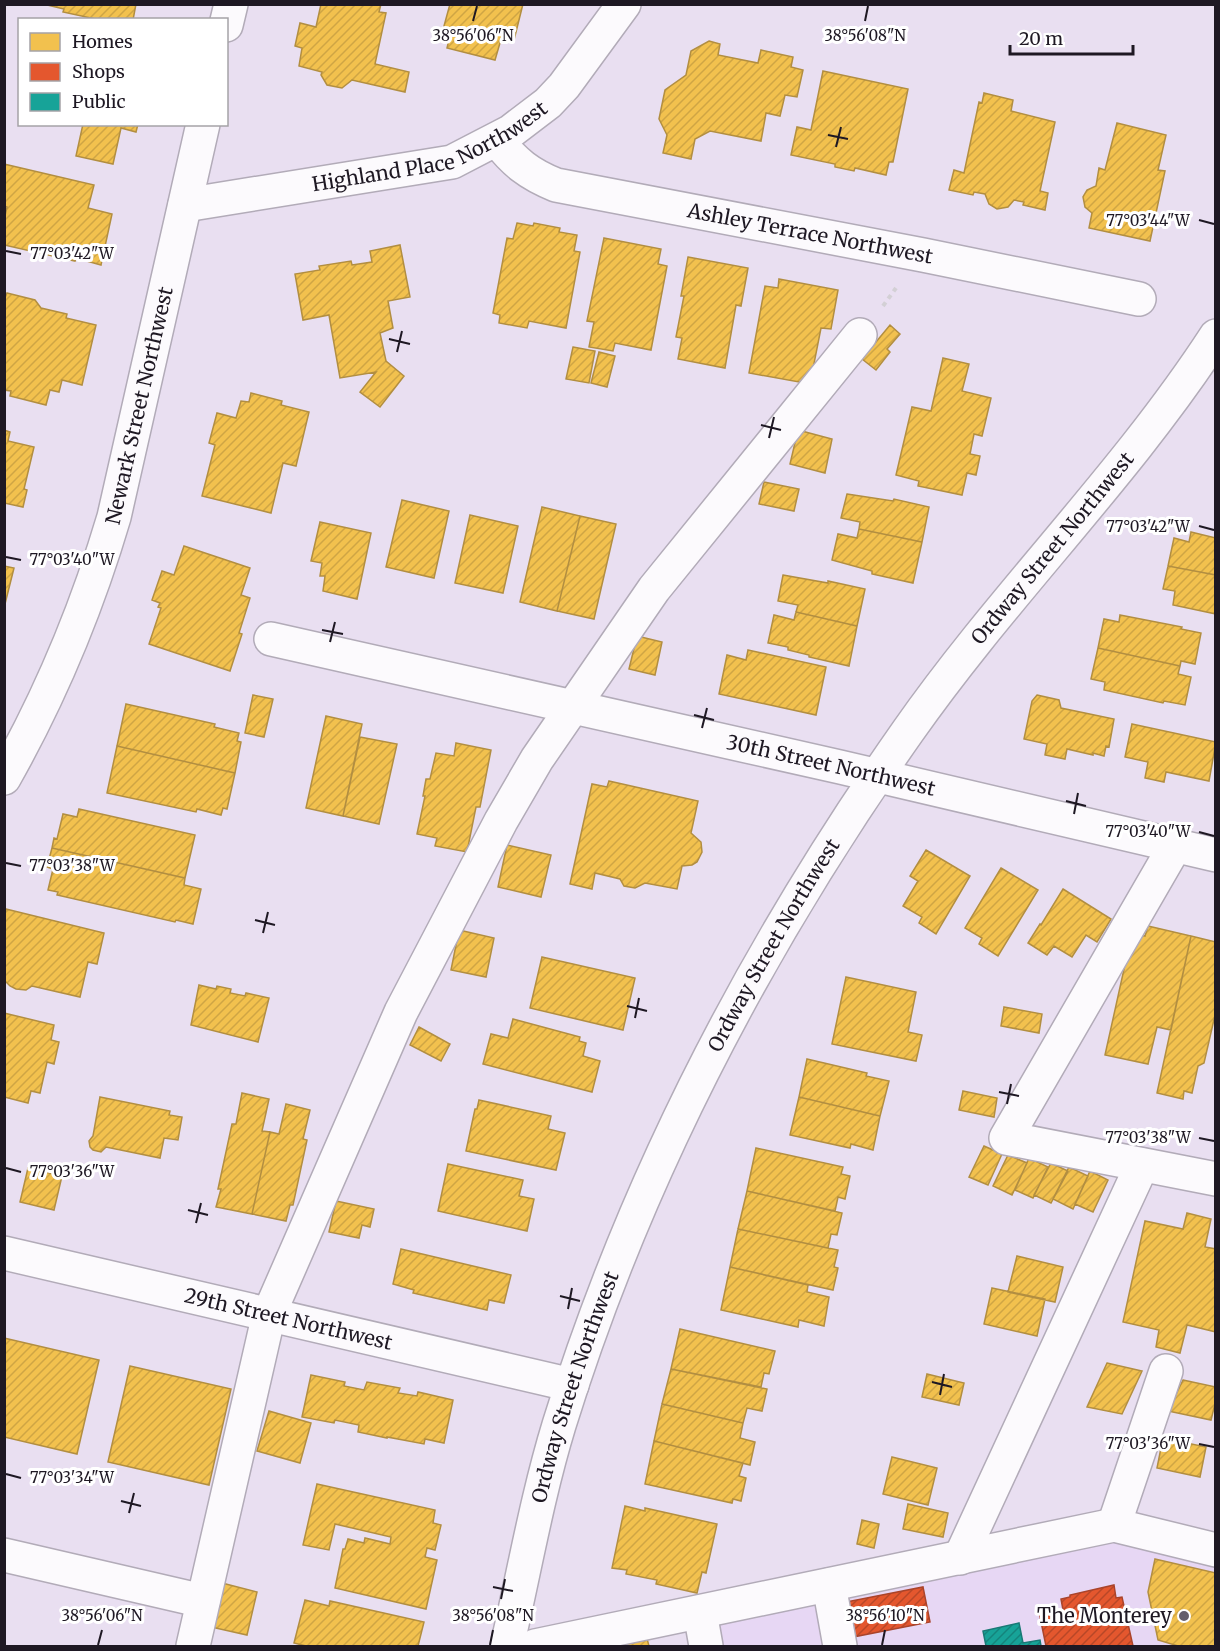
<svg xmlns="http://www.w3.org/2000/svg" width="1220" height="1651" font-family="Merriweather,serif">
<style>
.built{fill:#e7d7f4}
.homes{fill:url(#homes-hatch);stroke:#b28e41;stroke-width:1.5}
.shops{fill:url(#shops-hatch);stroke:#a9442b;stroke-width:1.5}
.public{fill:url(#public-hatch);stroke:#197975;stroke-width:1.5}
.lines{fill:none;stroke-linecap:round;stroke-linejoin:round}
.minor-casing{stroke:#b2abb8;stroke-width:36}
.path{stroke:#d3d0d5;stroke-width:4;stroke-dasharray:4.5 4.5;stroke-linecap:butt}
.minor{stroke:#fcfafd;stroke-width:33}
.ticks{fill:none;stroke:#1e1823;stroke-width:2}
.poi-dot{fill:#655e6b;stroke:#fff;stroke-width:2}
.labels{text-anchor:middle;stroke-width:6;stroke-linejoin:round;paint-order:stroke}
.street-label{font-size:20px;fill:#1e1823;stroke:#fff}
.poi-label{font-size:20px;fill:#1e1823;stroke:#fff;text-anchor:end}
.ticks-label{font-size:15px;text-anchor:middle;fill:#1e1823;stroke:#fff;stroke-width:6;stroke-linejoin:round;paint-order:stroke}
</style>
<defs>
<pattern id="homes-hatch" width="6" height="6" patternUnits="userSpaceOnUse" patternTransform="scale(1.5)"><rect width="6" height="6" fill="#f2c14e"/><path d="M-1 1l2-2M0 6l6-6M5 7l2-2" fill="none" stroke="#cfa544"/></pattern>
<pattern id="shops-hatch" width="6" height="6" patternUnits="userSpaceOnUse" patternTransform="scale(1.5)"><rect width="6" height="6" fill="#e4572e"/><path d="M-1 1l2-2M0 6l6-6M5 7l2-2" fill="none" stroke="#b84727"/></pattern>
<pattern id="public-hatch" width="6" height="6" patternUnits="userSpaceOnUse" patternTransform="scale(1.5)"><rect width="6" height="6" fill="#17a398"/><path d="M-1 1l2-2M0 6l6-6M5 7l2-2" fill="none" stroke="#14847c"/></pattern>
</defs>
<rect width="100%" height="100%" fill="#e9dff1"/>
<path class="built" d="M 1120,1532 L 1215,1557 L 1215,1646 L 706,1646 L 700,1618 Z"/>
<path class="homes" d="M 43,4 L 136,4 L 133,20 L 100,20 L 63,12 L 64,9 Z
M 321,4 L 381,4 L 379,12 L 386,13 L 375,64 L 409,72 L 405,92 L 352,80 L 342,88 L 327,85 L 321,75 L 322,72 L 299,66 L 302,48 L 295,46 L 300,23 L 316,27 Z
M 450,4 L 523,4 L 514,40 L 502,36 L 495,60 L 447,48 L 449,40 L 441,37 Z
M 709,41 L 720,44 L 718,55 L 758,63 L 761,50 L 793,57 L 791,67 L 803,70 L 797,97 L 785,95 L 780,116 L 766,113 L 761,141 L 710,131 L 695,139 L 691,159 L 663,153 L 667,135 L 659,119 L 665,90 L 686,75 L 691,51 Z
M 823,71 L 908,89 L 893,162 L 889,162 L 886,175 L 855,168 L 854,171 L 835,167 L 835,164 L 791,155 L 797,127 L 811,130 Z
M 984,93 L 1013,100 L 1011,111 L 1055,122 L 1040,191 L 1048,193 L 1045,210 L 1023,205 L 1024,202 L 1014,200 L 1008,207 L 997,209 L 989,204 L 985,194 L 974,192 L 973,195 L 949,190 L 954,170 L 964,173 L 979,102 L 982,103 Z
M 1117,123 L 1166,135 L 1158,170 L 1165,171 L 1150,241 L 1089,228 L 1092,213 L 1085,207 L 1083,197 L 1087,190 L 1096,186 L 1099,168 L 1105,170 Z
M 83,124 L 138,124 L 136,132 L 121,128 L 113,164 L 76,156 Z
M 4,164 L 94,185 L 88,208 L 112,214 L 101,265 L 76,258 L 75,261 L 4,245 L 4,220 L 7,207 L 4,206 Z
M 517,223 L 533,226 L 534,223 L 560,228 L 559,232 L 577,235 L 574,251 L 580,252 L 566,328 L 529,321 L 527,328 L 499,323 L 500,315 L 493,313 L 507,238 L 513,239 Z
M 604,238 L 661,249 L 658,264 L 667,266 L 651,350 L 615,343 L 613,351 L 589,347 L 594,322 L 587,321 Z
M 400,245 L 410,297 L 388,301 L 393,328 L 380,333 L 386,361 L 404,376 L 380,407 L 360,392 L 376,372 L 340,378 L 329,315 L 303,320 L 295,274 L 320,270 L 319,266 L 351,261 L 352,265 L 372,262 L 370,251 Z
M 688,257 L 748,268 L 741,306 L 736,305 L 725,368 L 678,359 L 682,338 L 676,337 L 684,296 L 681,296 Z
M 779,279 L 838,290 L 831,329 L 821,328 L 810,384 L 749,373 L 765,286 L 778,288 Z
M 7,293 L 35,300 L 41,308 L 67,314 L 66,318 L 96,325 L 82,385 L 62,380 L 59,392 L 50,390 L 46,405 L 10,396 L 11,391 L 4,390 L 4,300 Z
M 890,325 L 900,334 L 887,349 L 890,352 L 876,370 L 862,359 Z
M 573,347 L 595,351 L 589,383 L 566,379 Z
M 599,352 L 615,356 L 607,387 L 591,383 Z
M 943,358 L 969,364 L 962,391 L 991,398 L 982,436 L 974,434 L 970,454 L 980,456 L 976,475 L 967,473 L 962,495 L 918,486 L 919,481 L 896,475 L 912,407 L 931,411 Z
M 251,393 L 282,401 L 281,405 L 309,412 L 296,466 L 283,463 L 271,513 L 202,496 L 215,445 L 209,443 L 217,413 L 236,418 L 241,401 L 249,402 Z
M 4,430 L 10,432 L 8,441 L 34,447 L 24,489 L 27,490 L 23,507 L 4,503 Z
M 798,430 L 832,439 L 825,473 L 790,464 Z
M 764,482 L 799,489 L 794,511 L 759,504 Z
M 847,494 L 893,501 L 894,499 L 929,507 L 922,542 L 859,529 L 860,522 L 841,518 Z
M 402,500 L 449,511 L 434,578 L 386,567 Z
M 542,507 L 580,516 L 557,611 L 520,602 Z
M 470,515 L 518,526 L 503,593 L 455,583 Z
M 580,516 L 616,524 L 594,619 L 557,611 Z
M 320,522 L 371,533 L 357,599 L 323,591 L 325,576 L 320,576 L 322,563 L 311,561 Z
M 859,529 L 922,542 L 913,583 L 872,574 L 872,571 L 832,560 L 838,534 L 857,538 Z
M 1191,532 L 1216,538 L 1216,575 L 1168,566 L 1174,538 L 1189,542 Z
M 184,546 L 250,568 L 241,595 L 250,598 L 239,633 L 242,634 L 230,671 L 149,644 L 161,608 L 158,607 L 160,603 L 152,600 L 162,571 L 174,575 Z
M 4,566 L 14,568 L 4,608 Z
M 1168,566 L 1216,575 L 1216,614 L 1173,605 L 1175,591 L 1163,589 Z
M 783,575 L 828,583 L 828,581 L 865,589 L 857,626 L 796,612 L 798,605 L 778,601 Z
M 796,612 L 857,626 L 849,666 L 809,657 L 809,655 L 788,650 L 788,647 L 768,643 L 774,615 L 794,620 Z
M 1120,615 L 1182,627 L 1181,629 L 1201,633 L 1195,664 L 1181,661 L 1180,666 L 1098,648 L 1104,619 L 1119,622 Z
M 637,636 L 662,642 L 655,675 L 629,669 Z
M 1098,648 L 1180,666 L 1178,674 L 1191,677 L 1185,705 L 1164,701 L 1163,703 L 1104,690 L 1105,682 L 1091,679 Z
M 748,650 L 826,667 L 816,715 L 719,694 L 727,655 L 746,660 Z
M 253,695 L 273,699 L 264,737 L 245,733 Z
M 1037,695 L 1059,700 L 1061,708 L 1114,719 L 1109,747 L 1106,746 L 1104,756 L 1093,753 L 1093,755 L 1067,749 L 1065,759 L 1045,755 L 1047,744 L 1024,739 L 1032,701 Z
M 126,704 L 215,724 L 214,727 L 239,733 L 237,741 L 241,742 L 235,773 L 117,746 Z
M 326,716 L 362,724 L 343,816 L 306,808 Z
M 1132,724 L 1216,742 L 1209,781 L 1166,772 L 1164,782 L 1145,778 L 1148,762 L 1125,757 Z
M 360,737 L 397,744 L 379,824 L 343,816 Z
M 456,743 L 491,750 L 480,807 L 476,807 L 467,852 L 435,846 L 437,838 L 417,834 L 425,796 L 423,796 L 426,779 L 430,779 L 436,753 L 454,756 Z
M 117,746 L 235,773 L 227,809 L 223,808 L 221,815 L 197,809 L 196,812 L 107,793 Z
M 609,781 L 698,801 L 691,833 L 701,842 L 702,852 L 697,862 L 692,865 L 682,866 L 677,889 L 645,883 L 635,888 L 624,886 L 620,879 L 595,873 L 592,889 L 570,884 L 592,784 L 607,787 Z
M 79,809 L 195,835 L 185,878 L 52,848 L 54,838 L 57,839 L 63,814 L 77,817 Z
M 507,845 L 551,855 L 541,897 L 498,887 Z
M 52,848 L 185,878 L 184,885 L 201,889 L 193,924 L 176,920 L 175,922 L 57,895 L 58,892 L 48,890 L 53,869 L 47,867 Z
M 926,850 L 970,876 L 936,934 L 919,923 L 922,917 L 903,906 L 918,881 L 910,876 Z
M 1001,868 L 1038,890 L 998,956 L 979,944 L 982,938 L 965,928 Z
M 1063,889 L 1111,919 L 1097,942 L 1086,935 L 1072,957 L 1054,946 L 1047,955 L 1028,943 L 1040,924 L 1041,925 Z
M 6,909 L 104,933 L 97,964 L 88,962 L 80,997 L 32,986 L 26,990 L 16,989 L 10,986 L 4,980 L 4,916 Z
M 1148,926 L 1191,936 L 1171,1030 L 1157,1027 L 1148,1064 L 1105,1055 L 1132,933 L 1145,936 Z
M 459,930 L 494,938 L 486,977 L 451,970 Z
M 1191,936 L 1216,942 L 1216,1011 L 1204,1063 L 1198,1066 L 1192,1093 L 1184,1091 L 1183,1099 L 1157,1093 Z
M 542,957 L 635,978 L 623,1030 L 530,1008 Z
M 846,977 L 916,992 L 908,1032 L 922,1035 L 916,1061 L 832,1044 Z
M 199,985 L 216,989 L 217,986 L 231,989 L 230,993 L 245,996 L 246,993 L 269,998 L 258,1042 L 191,1025 Z
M 1004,1007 L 1042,1014 L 1039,1033 L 1001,1026 Z
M 4,1013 L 54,1025 L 51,1040 L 59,1042 L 54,1064 L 47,1062 L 40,1093 L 31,1091 L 28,1103 L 4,1097 Z
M 513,1019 L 580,1037 L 579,1041 L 586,1043 L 583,1056 L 600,1061 L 592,1092 L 483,1064 L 491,1034 L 508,1038 Z
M 419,1027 L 450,1044 L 441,1061 L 410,1045 Z
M 807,1059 L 867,1073 L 866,1076 L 889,1081 L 880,1116 L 799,1097 Z
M 963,1091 L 997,1098 L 994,1117 L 959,1110 Z
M 242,1093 L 269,1099 L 262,1131 L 270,1132 L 252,1214 L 216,1207 L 221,1189 L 218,1189 L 232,1124 L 236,1124 Z
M 100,1097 L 170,1111 L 169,1115 L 182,1117 L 178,1140 L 164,1138 L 160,1158 L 106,1147 L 101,1152 L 93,1150 L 90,1147 L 89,1141 L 93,1136 Z
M 799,1097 L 880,1116 L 873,1150 L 851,1144 L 850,1148 L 790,1135 Z
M 479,1100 L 551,1116 L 548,1129 L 565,1133 L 556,1170 L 466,1151 L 475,1109 L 477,1109 Z
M 286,1104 L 310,1110 L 303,1139 L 307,1140 L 293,1205 L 290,1205 L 286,1221 L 252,1214 L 270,1132 L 279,1134 Z
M 984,1146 L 1002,1154 L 988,1185 L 969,1177 Z
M 756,1148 L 843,1167 L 841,1174 L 850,1176 L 845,1199 L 838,1197 L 835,1211 L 747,1191 Z
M 1008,1155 L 1027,1163 L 1012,1195 L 993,1186 Z
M 1029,1158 L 1048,1167 L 1033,1198 L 1015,1190 Z
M 1051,1163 L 1068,1171 L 1051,1203 L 1034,1195 Z
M 448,1164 L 523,1180 L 519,1196 L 534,1199 L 527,1231 L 438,1211 Z
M 1069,1167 L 1088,1176 L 1073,1209 L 1053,1199 Z
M 28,1168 L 62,1176 L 54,1210 L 20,1202 Z
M 1090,1171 L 1108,1180 L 1093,1212 L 1075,1204 Z
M 747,1191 L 842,1213 L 837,1235 L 831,1234 L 828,1248 L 738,1229 Z
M 336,1201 L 374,1209 L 370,1227 L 362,1225 L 359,1238 L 329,1232 Z
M 1187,1213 L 1211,1219 L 1205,1247 L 1216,1249 L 1216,1332 L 1187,1325 L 1180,1353 L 1156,1347 L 1159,1330 L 1123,1322 L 1145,1221 L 1183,1229 Z
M 738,1229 L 838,1250 L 834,1267 L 838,1268 L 833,1290 L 730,1267 Z
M 401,1249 L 511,1275 L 504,1303 L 489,1300 L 487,1310 L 413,1293 L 414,1290 L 393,1284 Z
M 1017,1256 L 1063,1267 L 1055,1302 L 1008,1292 Z
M 730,1267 L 808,1285 L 807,1292 L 829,1297 L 824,1326 L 799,1320 L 798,1327 L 721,1310 Z
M 992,1288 L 1045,1299 L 1037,1336 L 984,1324 Z
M 680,1329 L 775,1351 L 769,1374 L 764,1373 L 761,1387 L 671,1369 Z
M 4,1338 L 99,1360 L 77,1454 L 4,1437 Z
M 1107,1363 L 1142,1371 L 1122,1414 L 1087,1407 Z
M 130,1366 L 231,1389 L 209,1485 L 108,1462 Z
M 671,1369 L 767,1389 L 762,1411 L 747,1408 L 743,1423 L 662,1404 Z
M 927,1374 L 964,1383 L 959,1405 L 922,1397 Z
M 311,1375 L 345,1382 L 344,1386 L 364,1390 L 367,1382 L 400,1388 L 398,1393 L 417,1396 L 418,1392 L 453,1400 L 444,1443 L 425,1439 L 424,1444 L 387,1437 L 387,1438 L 358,1432 L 359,1425 L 335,1420 L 334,1423 L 302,1417 Z
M 1183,1380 L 1216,1387 L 1216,1400 L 1211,1420 L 1168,1411 Z
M 662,1404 L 743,1423 L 740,1438 L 755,1442 L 750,1465 L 654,1441 Z
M 269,1411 L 311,1423 L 300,1463 L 257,1451 Z
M 1163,1438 L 1206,1447 L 1200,1477 L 1157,1468 Z
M 654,1441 L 743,1463 L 739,1476 L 746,1478 L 741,1501 L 733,1499 L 732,1503 L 645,1484 Z
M 892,1457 L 937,1468 L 928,1505 L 883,1494 Z
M 317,1484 L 435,1510 L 433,1523 L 441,1525 L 435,1550 L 427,1548 L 425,1557 L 437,1560 L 426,1609 L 335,1588 L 343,1549 L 345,1549 L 348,1539 L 364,1543 L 365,1538 L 390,1544 L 391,1537 L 335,1524 L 329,1550 L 303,1545 Z
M 908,1504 L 948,1513 L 943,1537 L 903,1529 Z
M 625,1506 L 645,1511 L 645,1508 L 717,1524 L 706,1573 L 702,1572 L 697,1593 L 656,1584 L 657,1580 L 626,1574 L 627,1570 L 612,1568 Z
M 862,1520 L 879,1524 L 874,1548 L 857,1544 Z
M 1155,1559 L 1216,1573 L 1216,1646 L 1178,1646 L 1158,1640 L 1148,1592 Z
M 222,1583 L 257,1592 L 247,1635 L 211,1627 Z
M 305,1600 L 329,1606 L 330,1601 L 424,1622 L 418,1646 L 306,1646 L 294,1643 Z
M 646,1635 L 649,1646 L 615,1646 L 616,1642 Z"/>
<path class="shops" d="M 1114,1585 L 1116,1598 L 1122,1597 L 1133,1646 L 1046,1646 L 1039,1612 L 1049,1610 L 1051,1617 L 1064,1615 L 1061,1599 L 1070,1597 L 1070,1595 Z
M 923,1587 L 930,1622 L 853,1637 L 846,1602 Z"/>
<path class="public" d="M 1019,1623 L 1023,1643 L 1040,1640 L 1041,1646 L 986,1646 L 983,1631 Z"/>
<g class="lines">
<defs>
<g id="minor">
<path d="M 226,25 L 231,4"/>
<path id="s1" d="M 497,140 C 515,163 529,174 556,185 L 923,255 L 1139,299"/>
<path id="s2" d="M 185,205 L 452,162 L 510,132 L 548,103 L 564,86 L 624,4"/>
<path id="s3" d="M 271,639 L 840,767 L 1216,855"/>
<path id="s4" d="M 4,778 C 51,695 87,608 114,517 L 203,124"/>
<path d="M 1175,846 L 1006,1138 L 1216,1179"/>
<path id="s5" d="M 4,1253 L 572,1385"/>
<path d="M 1114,1525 L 1166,1371"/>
<path d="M 4,1555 L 203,1601"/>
<path d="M 960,1558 L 1142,1165"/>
<path d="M 829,1585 L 840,1646"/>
<path d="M 700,1612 L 706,1646"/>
<path d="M 193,1646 L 269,1314 L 401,1012 L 501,821 L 537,759 L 654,589 L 860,335"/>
<path id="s6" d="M 507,1646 C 524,1573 537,1497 559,1425 C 636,1176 759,943 908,731 C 1004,594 1125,476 1216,336"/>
<path d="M 535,1646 L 1114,1525 L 1216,1550"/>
</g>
</defs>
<use href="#minor" class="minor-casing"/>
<path class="path" d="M 883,306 L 896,288"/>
<use href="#minor" class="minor"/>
</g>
<path class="ticks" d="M 473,21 L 477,6M 865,21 L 868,6M 828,135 L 848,139M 836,147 L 841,127M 1199,220 L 1214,224M 6,251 L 21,254M 389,339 L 410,344M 397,352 L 402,331M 761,425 L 781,430M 769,438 L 774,417M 1199,526 L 1214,530M 6,557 L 21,560M 322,630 L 343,634M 330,642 L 335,622M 694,715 L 714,720M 702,728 L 707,708M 1066,801 L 1086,806M 1074,814 L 1078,793M 1199,832 L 1214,836M 6,863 L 21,866M 255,920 L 275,925M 263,933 L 268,912M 627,1006 L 647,1011M 635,1018 L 639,998M 999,1092 L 1019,1096M 1007,1104 L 1011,1084M 1199,1138 L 1214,1141M 6,1168 L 21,1172M 188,1210 L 208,1215M 196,1223 L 201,1203M 560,1296 L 580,1301M 568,1309 L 572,1288M 932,1382 L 952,1387M 940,1395 L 944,1374M 1199,1444 L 1214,1447M 6,1474 L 21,1478M 121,1501 L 141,1506M 129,1513 L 134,1493M 493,1587 L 513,1591M 501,1599 L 505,1579M 98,1645 L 102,1630M 490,1645 L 493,1630M 882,1645 L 885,1630"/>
<circle class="poi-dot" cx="1184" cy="1616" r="6"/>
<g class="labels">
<g class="street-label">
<text dy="7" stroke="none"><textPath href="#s2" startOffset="254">Highland Place Northwest</textPath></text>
<text dy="7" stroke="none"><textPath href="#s1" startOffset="334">Ashley Terrace Northwest</textPath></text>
<text dy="7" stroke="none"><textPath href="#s4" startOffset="398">Newark Street Northwest</textPath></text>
<text dy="7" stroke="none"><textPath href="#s6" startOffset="1240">Ordway Street Northwest</textPath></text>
<text dy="7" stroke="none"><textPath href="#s3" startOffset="574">30th Street Northwest</textPath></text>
<text dy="7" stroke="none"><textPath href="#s6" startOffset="754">Ordway Street Northwest</textPath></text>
<text dy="7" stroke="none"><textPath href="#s5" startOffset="292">29th Street Northwest</textPath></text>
<text dy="7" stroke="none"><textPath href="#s6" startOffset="268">Ordway Street Northwest</textPath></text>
</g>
<g class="poi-label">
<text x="1172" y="1623">The Monterey</text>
</g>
</g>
<g class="ticks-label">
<text x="473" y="41">38°56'06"N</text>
<text x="865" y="41">38°56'08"N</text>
<text x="1148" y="226">77°03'44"W</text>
<text x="72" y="259">77°03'42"W</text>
<text x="1148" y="532">77°03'42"W</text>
<text x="72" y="565">77°03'40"W</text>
<text x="1148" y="837">77°03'40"W</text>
<text x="72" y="871">77°03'38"W</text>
<text x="1148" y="1143">77°03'38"W</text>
<text x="72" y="1177">77°03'36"W</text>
<text x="1148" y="1449">77°03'36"W</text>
<text x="72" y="1483">77°03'34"W</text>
<text x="102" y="1621">38°56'06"N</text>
<text x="493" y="1621">38°56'08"N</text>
<text x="885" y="1621">38°56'10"N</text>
</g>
<rect width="1220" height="1651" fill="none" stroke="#1e1823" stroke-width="12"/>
<rect x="18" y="18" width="210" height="108" fill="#ffffff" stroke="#a5a3a7" stroke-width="1.5"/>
<rect x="30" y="33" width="30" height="18" fill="#f2c14e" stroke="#a5a3a7" stroke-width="1.5"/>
<text x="72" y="48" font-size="18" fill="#1e1823">Homes</text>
<rect x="30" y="63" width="30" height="18" fill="#e4572e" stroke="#a5a3a7" stroke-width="1.5"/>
<text x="72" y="78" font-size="18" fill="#1e1823">Shops</text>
<rect x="30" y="93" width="30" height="18" fill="#17a398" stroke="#a5a3a7" stroke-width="1.5"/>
<text x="72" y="108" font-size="18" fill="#1e1823">Public</text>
<path d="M1010 45v9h123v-9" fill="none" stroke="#1e1823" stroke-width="3"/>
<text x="1019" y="45" font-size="18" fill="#1e1823" stroke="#ffffff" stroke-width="4.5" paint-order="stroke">20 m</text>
</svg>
